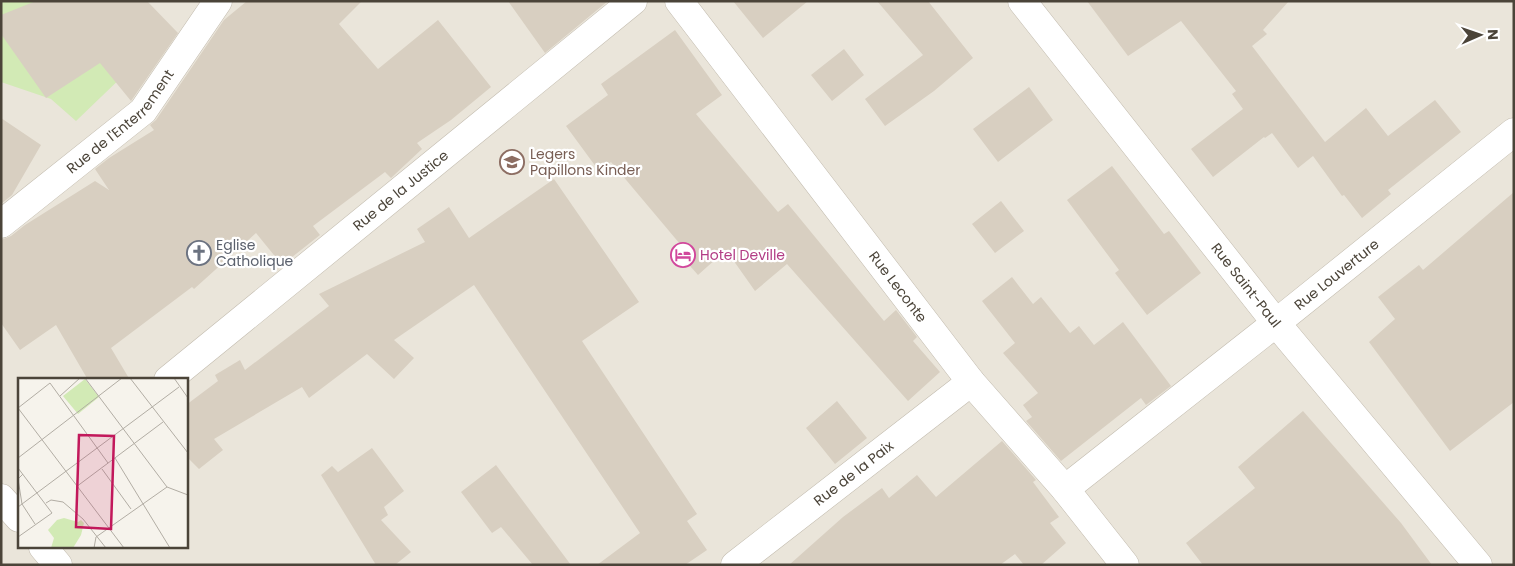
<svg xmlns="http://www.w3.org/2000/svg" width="1515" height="566" font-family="Poppins,sans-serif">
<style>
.residential{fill:#eae5da;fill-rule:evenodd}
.green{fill:#d2eab5}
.building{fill:#d8cfc1}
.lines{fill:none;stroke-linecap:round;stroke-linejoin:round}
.minor-casing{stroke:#c2bbae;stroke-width:29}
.minor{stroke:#fff;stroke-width:28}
.labels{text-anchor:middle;stroke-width:4.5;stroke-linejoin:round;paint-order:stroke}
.street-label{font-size:14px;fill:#4b4439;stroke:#fff}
.education-label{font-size:14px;fill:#785e54;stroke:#fff;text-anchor:start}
.worship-label{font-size:14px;fill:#5b616d;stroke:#fff;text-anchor:start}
.hotel-label{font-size:14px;fill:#b23c85;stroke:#fff;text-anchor:start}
.inset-road{fill:none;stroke:#b2ada4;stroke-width:1}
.view{fill:#c2185b;fill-opacity:0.15;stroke:#c2185b;stroke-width:2.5}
.inset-edge{fill:none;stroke:#4b4439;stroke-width:2.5}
</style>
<rect width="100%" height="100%" fill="#f6f3ec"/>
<path class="residential" d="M 1,1 L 1514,1 L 1514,565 L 1,565 ZM 19,380 L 186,380 L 186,547 L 19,547 Z"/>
<path class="green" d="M 1,1 L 107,1 L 128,71 L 76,121 L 51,99 L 1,82 Z"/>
<path class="building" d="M 36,1 L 147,1 L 178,33 L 131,101 L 100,63 L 46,98 L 1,34 L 1,15 Z
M 247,1 L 362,1 L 339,24 L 378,69 L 438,20 L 491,87 L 451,120 L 417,143 L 422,149 L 391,178 L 385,172 L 313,226 L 320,235 L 282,265 L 256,233 L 194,289 L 192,287 L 111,348 L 130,380 L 88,380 L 56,325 L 20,350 L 1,323 L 1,240 L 11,236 L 25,225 L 95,181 L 109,190 L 95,169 L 109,158 L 154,130 L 150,125 L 156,120 L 224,20 Z
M 508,1 L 608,1 L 545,53 Z
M 733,1 L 808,1 L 763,38 Z
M 877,1 L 928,1 L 973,58 L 934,91 L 885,126 L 865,99 L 923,55 Z
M 1087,1 L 1289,1 L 1263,30 L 1267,34 L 1252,46 L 1325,142 L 1366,108 L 1388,136 L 1435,100 L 1461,132 L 1388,190 L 1391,194 L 1362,218 L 1344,195 L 1342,196 L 1313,156 L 1298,168 L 1272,133 L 1265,138 L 1264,137 L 1213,177 L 1191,149 L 1243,109 L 1232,94 L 1236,91 L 1181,21 L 1128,56 Z
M 675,30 L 722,95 L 696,114 L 778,212 L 788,204 L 884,321 L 896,310 L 917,337 L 913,341 L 940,372 L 908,401 L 787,264 L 755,291 L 726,250 L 698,275 L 675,249 L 680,244 L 611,162 L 599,171 L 566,126 L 608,95 L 601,84 Z
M 844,49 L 864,75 L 832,101 L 811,75 Z
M 1029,87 L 1053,120 L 998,162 L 973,129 Z
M 1,118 L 41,145 L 12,195 L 1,204 Z
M 1112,166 L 1164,234 L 1169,231 L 1201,273 L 1147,315 L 1115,273 L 1119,270 L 1067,200 Z
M 554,179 L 639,302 L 582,341 L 697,514 L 687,521 L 707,550 L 685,565 L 597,565 L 640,533 L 474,285 L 394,340 L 414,358 L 394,379 L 367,354 L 309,398 L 302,387 L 214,439 L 223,450 L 199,469 L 186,456 L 186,405 L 218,381 L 215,375 L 240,360 L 245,370 L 329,306 L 319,294 L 425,242 L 417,229 L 449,207 L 469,238 Z
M 1514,192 L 1514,402 L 1450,451 L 1369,342 L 1395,319 L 1378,297 L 1419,265 L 1423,270 Z
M 1001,201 L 1024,231 L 995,253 L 972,224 Z
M 1012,277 L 1033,304 L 1041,297 L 1070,333 L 1079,326 L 1094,345 L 1123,322 L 1171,386 L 1146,405 L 1141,398 L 1061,461 L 1026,421 L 1032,417 L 1023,405 L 1038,393 L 1003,353 L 1015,343 L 982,301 Z
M 837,401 L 867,438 L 835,464 L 806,428 Z
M 1303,411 L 1401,523 L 1432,565 L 1203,565 L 1186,543 L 1255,488 L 1238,467 Z
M 1002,441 L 1036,480 L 1033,482 L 1059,517 L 1050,523 L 1066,543 L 1041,565 L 1024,565 L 1015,554 L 1000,565 L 789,565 L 843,517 L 882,488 L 889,498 L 917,475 L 936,497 Z
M 372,448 L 404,491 L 384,507 L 388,515 L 381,520 L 411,552 L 395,565 L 376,565 L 321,475 L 332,466 L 338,472 Z
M 496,465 L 571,565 L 533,565 L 501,527 L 492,533 L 461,492 Z"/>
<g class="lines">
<defs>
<g id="minor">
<path id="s1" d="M 679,1 L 971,382 L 1065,489 L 1125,565"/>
<path id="s2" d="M 1022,1 L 1276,323 L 1478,565"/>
<path id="s3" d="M 1,224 L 143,111 L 218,1"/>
<path id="s4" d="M 168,380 L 633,1"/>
<path id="s5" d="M 1065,489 L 1276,323 L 1514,132"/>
<path d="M 1,498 L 19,518"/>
<path d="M 43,547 L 58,565"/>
<path id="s6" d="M 735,565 L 971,382"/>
</g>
</defs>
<use href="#minor" class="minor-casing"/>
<use href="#minor" class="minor"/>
</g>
<defs>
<symbol id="school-ring" viewBox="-11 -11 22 22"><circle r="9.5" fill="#fff" stroke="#8d6e63" stroke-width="1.5"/><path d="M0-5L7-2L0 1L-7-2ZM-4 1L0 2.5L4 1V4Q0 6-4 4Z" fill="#8d6e63"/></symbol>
<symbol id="church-ring" viewBox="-11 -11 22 22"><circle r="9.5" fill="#fff" stroke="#6b7280" stroke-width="1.5"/><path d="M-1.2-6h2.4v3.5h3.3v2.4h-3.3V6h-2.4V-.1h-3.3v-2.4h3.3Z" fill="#6b7280"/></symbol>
<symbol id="hotel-ring" viewBox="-11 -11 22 22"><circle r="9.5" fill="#fff" stroke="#d1479c" stroke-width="1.5"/><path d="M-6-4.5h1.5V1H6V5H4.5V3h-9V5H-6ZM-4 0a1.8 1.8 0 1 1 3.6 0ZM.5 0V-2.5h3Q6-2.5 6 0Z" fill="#d1479c"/></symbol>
</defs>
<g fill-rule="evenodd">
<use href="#school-ring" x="498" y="148" width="28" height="28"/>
<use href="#church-ring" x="185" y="239" width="28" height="28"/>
<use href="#hotel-ring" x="669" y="241" width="28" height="28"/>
</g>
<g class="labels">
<g class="street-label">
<text dy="5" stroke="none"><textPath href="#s3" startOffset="158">Rue de l'Enterrement</textPath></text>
<text dy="5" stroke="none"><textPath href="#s4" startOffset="300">Rue de la Justice</textPath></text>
<text dy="5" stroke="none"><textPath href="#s5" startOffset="346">Rue Louverture</textPath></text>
<text dy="5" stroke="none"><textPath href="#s2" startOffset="362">Rue Saint-Paul</textPath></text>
<text dy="5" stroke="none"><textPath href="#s1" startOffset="360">Rue Leconte</textPath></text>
<text dy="5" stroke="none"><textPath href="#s6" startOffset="150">Rue de la Paix</textPath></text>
</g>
<g class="education-label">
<text x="530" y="159">Legers<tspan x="530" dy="16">Papillons Kinder</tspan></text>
</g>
<g class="worship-label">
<text x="216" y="250">Eglise<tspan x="216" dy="16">Catholique</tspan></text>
</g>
<g class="hotel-label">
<text x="700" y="260">Hotel Deville</text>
</g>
</g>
<g transform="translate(18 378)">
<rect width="170" height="170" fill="#f6f3ec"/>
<path d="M 67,1 L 81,19 L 60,36 L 45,18 ZM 46,140 L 60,144 L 63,142 L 66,145 L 63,157 L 55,170 L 33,170 L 36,160 L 30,152 L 39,142 Z" fill="#d2eab5"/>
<path class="inset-road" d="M 67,0 L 149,109 L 170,117M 112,0 L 170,75M 156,0 L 170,20M 42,18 L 62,0M 0,30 L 106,170M 0,30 L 32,5 L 90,85M 0,80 L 104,0M 97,80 L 152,170M 0,90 L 34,135 L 0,159M 84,91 L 113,131M 5,96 L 0,101 L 4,126 L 17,146M 58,109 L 145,44M 28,125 L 33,122 L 45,124 L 65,141 L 88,170M 0,129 L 161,9M 76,170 L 78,159 L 149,109"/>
<path class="view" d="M 61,57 L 96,58 L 93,151 L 58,149 Z"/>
<rect width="170" height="170" class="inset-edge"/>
</g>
<rect width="1515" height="566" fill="none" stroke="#4b4439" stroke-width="5"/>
<g transform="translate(1480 35) rotate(88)" stroke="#ffffff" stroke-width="4" paint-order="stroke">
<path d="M0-4L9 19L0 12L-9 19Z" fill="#4b4439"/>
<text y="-8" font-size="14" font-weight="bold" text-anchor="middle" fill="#4b4439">N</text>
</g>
</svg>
